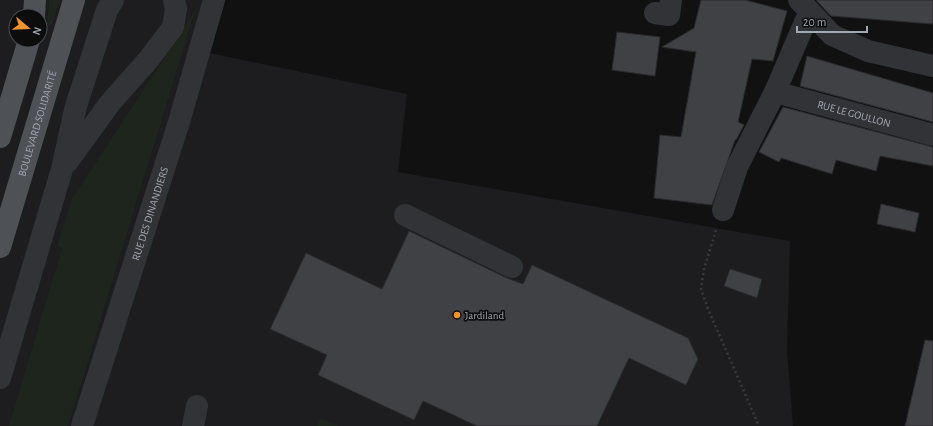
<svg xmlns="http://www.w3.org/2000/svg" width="933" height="426" font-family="'Alegreya Sans',sans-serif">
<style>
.built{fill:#1d1d1f;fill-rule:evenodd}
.green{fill:#1d251d}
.building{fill:#404145;stroke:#2b2b2e}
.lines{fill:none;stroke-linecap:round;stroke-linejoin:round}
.path{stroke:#383a3e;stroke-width:2.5;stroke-dasharray:2 3;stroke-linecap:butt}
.minor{stroke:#323337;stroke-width:22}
.major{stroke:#4e5156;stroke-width:22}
.poi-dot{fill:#f0942a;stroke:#0c0c0d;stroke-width:1.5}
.labels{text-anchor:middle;stroke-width:3.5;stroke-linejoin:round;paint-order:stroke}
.street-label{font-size:11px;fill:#a2a9b3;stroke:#0c0c0d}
.poi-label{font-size:11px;fill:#a2a9b3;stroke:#0c0c0d;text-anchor:start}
</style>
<rect width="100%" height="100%" fill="#111112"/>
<path class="built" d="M 0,0 L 214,0 L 200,51 L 407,94 L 398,172 L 790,241 L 787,350 L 793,426 L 0,426 ZM 16,16 L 40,16 L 40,40 L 16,40 Z"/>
<path class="green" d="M 49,0 L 60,0 L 52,26 L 47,24 Z
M 195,11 L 68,426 L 9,426 L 62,248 L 57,246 L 72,199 Z
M 321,418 L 338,426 L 317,426 Z"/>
<path class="building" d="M 701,0 L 745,0 L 787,11 L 773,61 L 752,59 L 738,122 L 744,125 L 736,140 L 735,140 L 712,205 L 654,198 L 660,135 L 681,137 L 696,52 L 662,47 L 694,28 Z
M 816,0 L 933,0 L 933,24 L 831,16 Z
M 617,32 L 660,37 L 655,76 L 612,70 Z
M 807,56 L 933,93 L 933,122 L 800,86 Z
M 783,107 L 933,147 L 933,166 L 880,156 L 876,171 L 836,160 L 832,174 L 781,158 L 779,162 L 759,152 Z
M 881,204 L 919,213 L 915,232 L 877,224 Z
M 409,231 L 507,278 L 523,284 L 532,265 L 688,338 L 698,359 L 686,385 L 629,358 L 597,426 L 477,426 L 423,401 L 414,420 L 318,375 L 327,355 L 270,329 L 306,253 L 382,289 Z
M 730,269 L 762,279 L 757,298 L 724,286 Z
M 925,340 L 933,341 L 933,426 L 905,426 Z"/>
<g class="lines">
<path class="path" d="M 716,230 L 704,269 L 701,289 L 708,309 L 759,426"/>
<g class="minor">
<path d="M 799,0 L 832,35 L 868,51 L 933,66"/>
<path d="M 655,13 L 669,15 L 671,0"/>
<path id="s1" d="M 775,92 L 933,135"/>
<path d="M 68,161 L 110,103 L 149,59 L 173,27 L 176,9 L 174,0"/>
<path d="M 723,210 L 737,167 L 775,92 L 805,22 L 812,15"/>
<path d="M 405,215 L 512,267"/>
<path d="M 0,378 L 62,169 L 76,106 L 107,10 L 113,0"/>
<path id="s2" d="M 82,426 L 179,122 L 214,0"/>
<path d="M 193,426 L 197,406"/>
</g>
<g class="major">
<path d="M 34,16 L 35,0"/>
<path d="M 0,137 L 29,40"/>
<path id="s3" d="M 0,247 L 74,0"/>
</g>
</g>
<circle class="poi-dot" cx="457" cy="315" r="4"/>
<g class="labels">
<g class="street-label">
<text dy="4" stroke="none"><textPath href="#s1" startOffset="82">RUE LE GOULLON</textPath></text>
<text dy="4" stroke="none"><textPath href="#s3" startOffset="129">BOULEVARD SOLIDARITÉ</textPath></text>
<text dy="4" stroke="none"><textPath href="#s2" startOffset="223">RUE DES DINANDIERS</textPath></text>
</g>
<g class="poi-label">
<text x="465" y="319">Jardiland</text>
</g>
</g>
<g transform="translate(28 28) rotate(109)"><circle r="19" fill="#0c0c0d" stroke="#484b4f"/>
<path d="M0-3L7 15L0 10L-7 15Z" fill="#f0942a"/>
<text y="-6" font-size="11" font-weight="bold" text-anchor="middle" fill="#a2a9b3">N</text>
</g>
<path d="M797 26v6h70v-6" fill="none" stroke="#a2a9b3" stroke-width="2"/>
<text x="803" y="26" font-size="12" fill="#a2a9b3" stroke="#0c0c0d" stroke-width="3" paint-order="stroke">20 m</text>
</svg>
